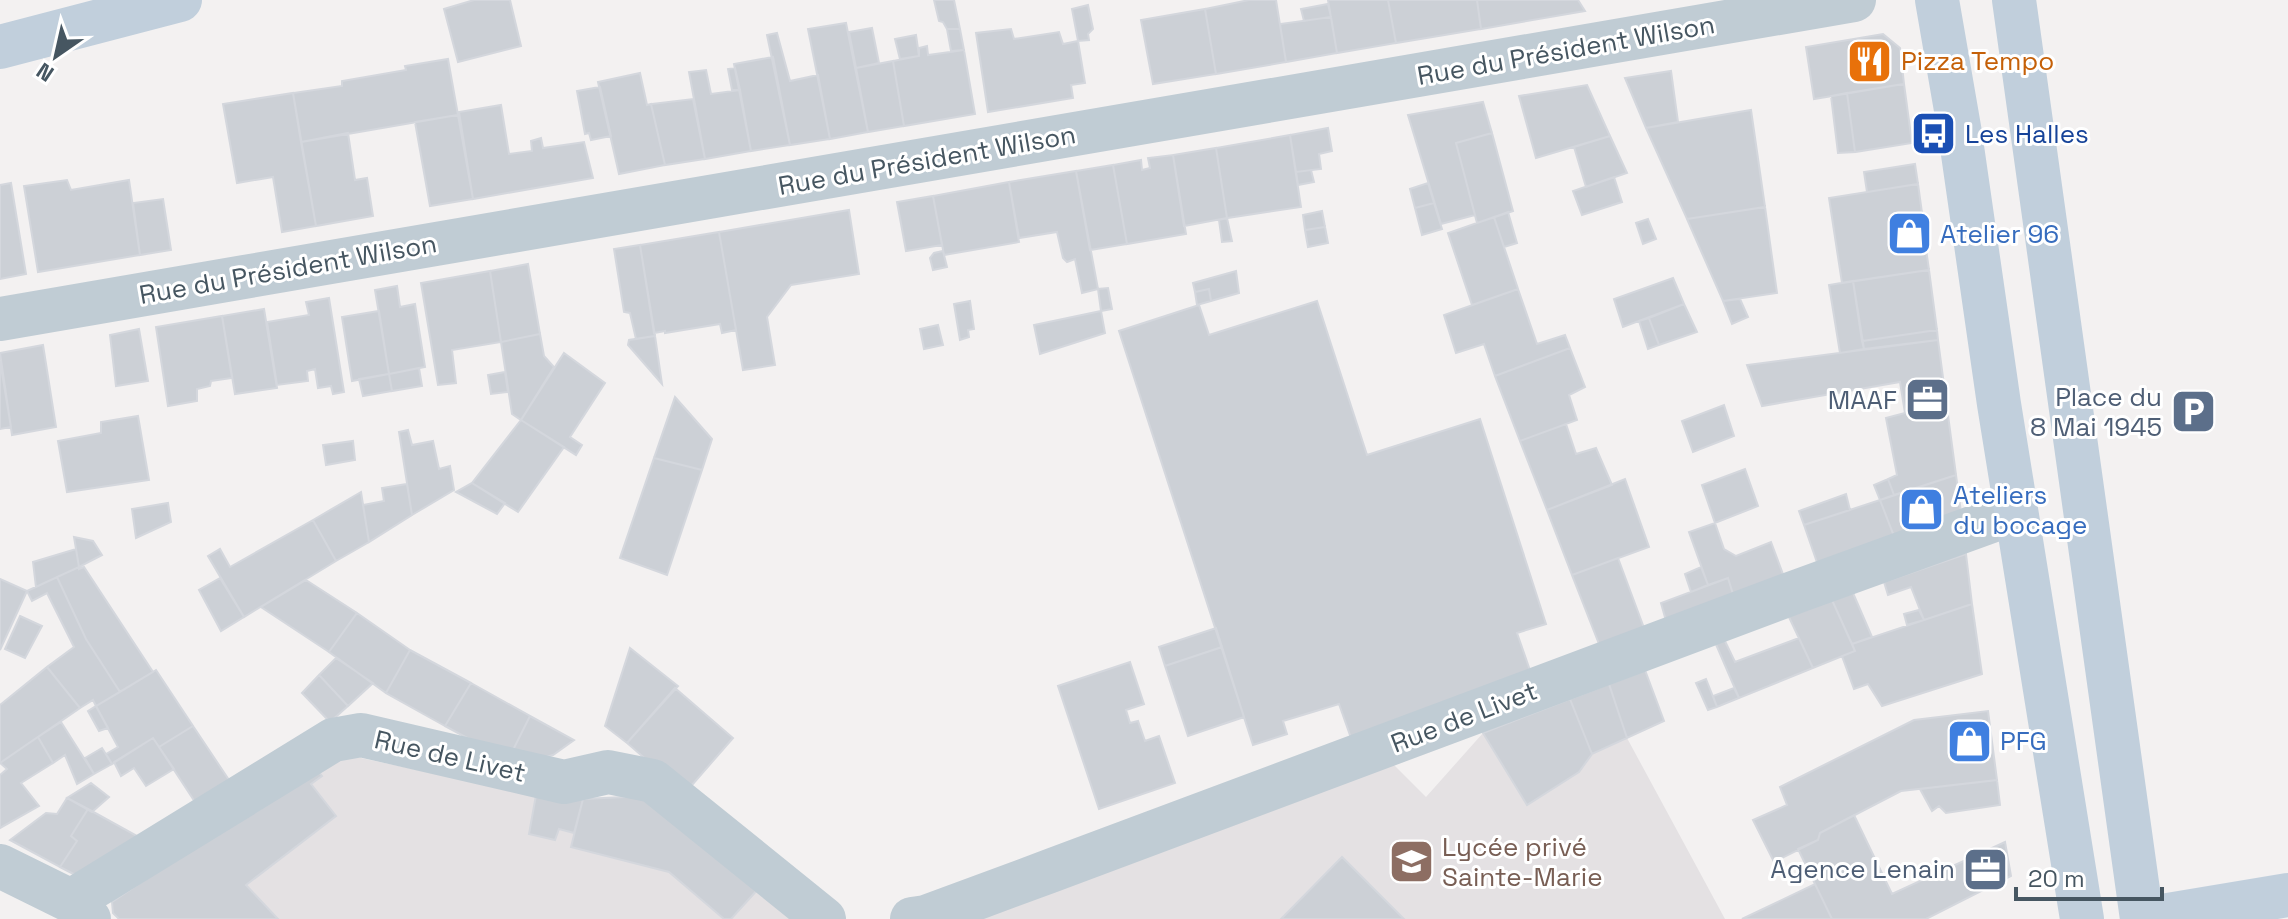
<svg xmlns="http://www.w3.org/2000/svg" width="2288" height="919" font-family="'Space Grotesk',sans-serif">
<style>
.education{fill:#e4e1e3}
.building{fill:#ccd0d6;stroke:#d4d7dd;stroke-width:2}
.lines{fill:none;stroke-linecap:round;stroke-linejoin:round}
.street{stroke:#c0ccd4;stroke-width:44}
.secondary{stroke:#c1cfdc;stroke-width:44}
.labels{text-anchor:middle;stroke-width:6;stroke-linejoin:round;paint-order:stroke}
.street-label{font-size:26px;fill:#465661;stroke:#fff}
.food-label{font-size:26px;fill:#c56008;stroke:#fff;text-anchor:start}
.transit-label{font-size:26px;fill:#164399;stroke:#fff;text-anchor:start}
.shop-label{font-size:26px;fill:#366cbe;stroke:#fff;text-anchor:start}
.service-label{font-size:26px;fill:#4e5e75;stroke:#fff;text-anchor:end}
.education-label{font-size:26px;fill:#785e54;stroke:#fff;text-anchor:start}
</style>
<rect width="100%" height="100%" fill="#f3f1f1"/>
<path class="education" d="M 1483,733 L 1527,804 L 1579,772 L 1592,754 L 1627,738 L 1725,919 L 977,919 L 1392,763 L 1426,797 Z
M 333,752 L 562,801 L 646,796 L 796,919 L 119,919 L 113,913 L 112,902 Z"/>
<path class="building" d="M 474,0 L 510,0 L 521,46 L 458,62 L 444,9 Z
M 934,0 L 954,0 L 960,29 L 947,29 L 943,22 L 939,21 Z
M 1249,0 L 1276,0 L 1286,62 L 1216,74 L 1205,9 Z
M 1328,0 L 1388,0 L 1396,43 L 1337,53 Z
M 1388,0 L 1477,0 L 1481,29 L 1396,43 Z
M 1477,0 L 1578,0 L 1585,11 L 1481,29 Z
M 1328,4 L 1331,17 L 1304,21 L 1301,9 Z
M 1088,5 L 1093,29 L 1088,34 L 1089,40 L 1078,41 L 1072,9 Z
M 1205,9 L 1216,74 L 1153,84 L 1141,20 Z
M 1331,17 L 1337,53 L 1286,62 L 1280,24 Z
M 846,23 L 868,132 L 830,139 L 808,29 Z
M 872,28 L 879,63 L 856,68 L 849,32 Z
M 947,29 L 960,29 L 964,50 L 951,51 Z
M 1011,29 L 1014,39 L 1059,32 L 1063,44 L 1078,41 L 1085,83 L 1071,85 L 1073,98 L 988,112 L 976,33 Z
M 777,33 L 790,81 L 818,75 L 830,139 L 790,145 L 767,35 Z
M 1883,34 L 1900,48 L 1904,84 L 1814,99 L 1806,47 Z
M 916,35 L 919,56 L 900,59 L 895,39 Z
M 927,46 L 928,55 L 964,50 L 975,114 L 904,126 L 893,61 L 919,56 L 919,48 Z
M 773,57 L 790,145 L 751,151 L 734,64 Z
M 448,59 L 458,115 L 301,142 L 293,93 L 342,86 L 342,81 L 406,70 L 405,66 Z
M 893,61 L 904,126 L 868,132 L 856,68 Z
M 735,68 L 740,90 L 732,90 L 728,69 Z
M 706,70 L 711,94 L 740,90 L 751,151 L 705,159 L 689,72 Z
M 1671,71 L 1678,122 L 1646,128 L 1625,78 Z
M 640,73 L 647,105 L 651,104 L 665,165 L 619,174 L 598,82 Z
M 1904,84 L 1912,143 L 1855,152 L 1847,93 Z
M 1587,85 L 1610,136 L 1536,158 L 1519,96 Z
M 600,87 L 611,136 L 591,140 L 589,133 L 585,134 L 577,91 Z
M 293,93 L 316,226 L 282,232 L 273,177 L 237,183 L 223,104 Z
M 1847,93 L 1855,152 L 1838,153 L 1831,96 Z
M 693,99 L 705,159 L 665,165 L 651,104 Z
M 1483,102 L 1492,133 L 1456,143 L 1475,215 L 1441,224 L 1408,115 Z
M 501,105 L 509,154 L 532,151 L 531,141 L 541,138 L 543,148 L 584,142 L 593,178 L 473,199 L 459,112 Z
M 1751,110 L 1765,207 L 1687,219 L 1646,128 Z
M 458,115 L 473,199 L 430,206 L 415,122 Z
M 1328,128 L 1332,151 L 1319,154 L 1321,169 L 1296,172 L 1290,135 Z
M 348,133 L 355,180 L 367,178 L 373,216 L 316,226 L 301,142 Z
M 1492,133 L 1513,211 L 1477,223 L 1456,143 Z
M 1290,135 L 1301,207 L 1227,218 L 1216,148 Z
M 1610,136 L 1627,173 L 1586,187 L 1574,147 Z
M 1216,148 L 1227,218 L 1184,226 L 1173,155 Z
M 1173,155 L 1186,234 L 1127,244 L 1113,165 L 1141,160 L 1142,170 L 1150,168 L 1148,158 Z
M 1915,164 L 1918,184 L 1867,192 L 1864,172 Z
M 1113,165 L 1127,244 L 1090,250 L 1076,171 Z
M 1311,170 L 1314,182 L 1298,185 L 1296,172 Z
M 1076,171 L 1098,289 L 1082,293 L 1075,259 L 1067,262 L 1063,258 L 1057,232 L 1019,238 L 1009,182 Z
M 1614,177 L 1622,202 L 1582,215 L 1573,191 Z
M 67,180 L 71,190 L 129,180 L 140,255 L 38,272 L 24,186 Z
M 1009,182 L 1019,242 L 944,255 L 933,196 Z
M 11,183 L 26,274 L 0,279 L 0,185 Z
M 1428,183 L 1434,203 L 1415,208 L 1410,189 Z
M 1918,184 L 1922,213 L 1915,221 L 1917,236 L 1925,242 L 1929,270 L 1842,283 L 1829,198 Z
M 933,196 L 942,245 L 906,251 L 897,202 Z
M 163,199 L 171,250 L 140,255 L 133,203 Z
M 1434,203 L 1442,229 L 1422,235 L 1415,208 Z
M 1765,207 L 1777,293 L 1723,301 L 1687,219 Z
M 849,210 L 859,274 L 791,285 L 767,317 L 775,365 L 743,370 L 719,232 Z
M 1322,211 L 1325,227 L 1305,230 L 1303,215 Z
M 1508,212 L 1517,243 L 1504,247 L 1494,217 Z
M 1922,213 L 1923,229 L 1925,242 L 1917,236 L 1915,221 Z
M 1494,217 L 1518,289 L 1472,305 L 1448,233 Z
M 1227,218 L 1232,241 L 1222,242 L 1219,220 Z
M 1648,219 L 1656,239 L 1643,244 L 1636,223 Z
M 1325,227 L 1328,243 L 1308,247 L 1305,230 Z
M 719,232 L 736,330 L 722,333 L 720,324 L 665,333 L 665,331 L 654,333 L 640,245 Z
M 640,245 L 655,336 L 636,339 L 630,313 L 624,312 L 614,249 Z
M 943,251 L 947,267 L 933,270 L 930,258 L 934,253 Z
M 528,264 L 540,334 L 501,342 L 490,271 Z
M 1929,270 L 1937,330 L 1862,341 L 1853,281 Z
M 490,271 L 501,342 L 452,350 L 456,383 L 438,385 L 421,283 Z
M 1236,271 L 1239,293 L 1211,301 L 1209,289 L 1195,292 L 1193,283 Z
M 1673,278 L 1684,304 L 1623,327 L 1614,299 Z
M 1853,281 L 1864,349 L 1840,353 L 1829,285 Z
M 397,286 L 400,307 L 415,304 L 425,367 L 389,374 L 375,290 Z
M 1108,288 L 1112,309 L 1101,311 L 1098,289 Z
M 1209,289 L 1211,301 L 1197,305 L 1195,292 Z
M 1518,289 L 1537,344 L 1565,335 L 1570,348 L 1495,376 L 1484,344 L 1456,353 L 1444,315 Z
M 329,298 L 344,392 L 333,394 L 331,386 L 318,388 L 315,369 L 307,371 L 308,381 L 277,385 L 267,322 L 309,315 L 306,302 Z
M 1740,299 L 1748,317 L 1732,324 L 1723,301 Z
M 970,301 L 974,329 L 968,330 L 969,337 L 960,340 L 954,304 Z
M 1317,301 L 1367,455 L 1480,419 L 1546,624 L 1517,633 L 1533,679 L 1351,738 L 1339,704 L 1283,721 L 1287,734 L 1253,745 L 1119,331 L 1199,305 L 1209,335 Z
M 1684,304 L 1697,332 L 1659,345 L 1649,318 Z
M 264,309 L 277,388 L 235,394 L 222,316 Z
M 379,311 L 389,374 L 352,381 L 342,317 Z
M 1101,311 L 1105,333 L 1040,354 L 1034,325 Z
M 222,316 L 232,378 L 211,381 L 210,386 L 197,389 L 197,401 L 168,406 L 156,327 Z
M 1649,318 L 1659,345 L 1648,349 L 1639,321 Z
M 938,325 L 943,345 L 924,349 L 920,329 Z
M 139,329 L 148,381 L 116,386 L 110,335 Z
M 1937,330 L 1938,340 L 1864,349 L 1862,341 Z
M 540,334 L 544,356 L 554,367 L 521,420 L 512,414 L 501,342 Z
M 655,336 L 662,384 L 628,345 L 629,340 Z
M 1938,340 L 1956,475 L 1894,495 L 1888,479 L 1897,475 L 1886,418 L 1905,413 L 1900,382 L 1762,406 L 1747,365 Z
M 43,345 L 56,427 L 12,435 L 0,353 Z
M 1570,348 L 1585,387 L 1569,395 L 1577,420 L 1520,441 L 1495,376 Z
M 564,353 L 605,383 L 570,437 L 582,445 L 576,455 L 521,420 Z
M 0,361 L 11,427 L 0,429 Z
M 419,368 L 422,386 L 392,391 L 389,374 Z
M 505,372 L 508,392 L 491,394 L 488,375 Z
M 389,374 L 392,391 L 363,396 L 359,379 Z
M 675,397 L 712,439 L 702,470 L 654,458 Z
M 1724,405 L 1734,436 L 1693,452 L 1682,421 Z
M 138,416 L 149,480 L 67,492 L 58,441 L 101,433 L 101,422 Z
M 521,420 L 564,447 L 518,512 L 472,483 Z
M 1566,424 L 1576,454 L 1596,448 L 1612,485 L 1547,510 L 1520,441 Z
M 408,430 L 412,445 L 433,441 L 439,469 L 450,466 L 454,490 L 412,515 L 399,432 Z
M 353,441 L 355,460 L 326,465 L 323,445 Z
M 654,458 L 702,470 L 667,575 L 620,558 Z
M 1745,469 L 1758,506 L 1715,523 L 1702,485 Z
M 1956,475 L 1962,520 L 1897,544 L 1880,500 Z
M 1625,479 L 1649,547 L 1572,575 L 1547,510 Z
M 1888,479 L 1894,495 L 1880,500 L 1874,485 Z
M 472,483 L 505,503 L 497,514 L 456,492 Z
M 407,484 L 412,515 L 369,542 L 363,505 L 384,501 L 382,488 Z
M 361,492 L 369,542 L 336,561 L 313,520 Z
M 1846,494 L 1850,510 L 1804,525 L 1799,511 Z
M 1880,500 L 1897,544 L 1820,571 L 1804,525 Z
M 168,503 L 171,522 L 136,538 L 132,509 Z
M 313,520 L 336,561 L 244,617 L 208,556 L 220,549 L 230,567 Z
M 1715,523 L 1724,549 L 1736,556 L 1771,542 L 1787,585 L 1736,604 L 1728,578 L 1708,585 L 1689,532 Z
M 74,537 L 93,541 L 102,555 L 79,567 Z
M 76,549 L 79,567 L 36,587 L 33,562 Z
M 1966,554 L 1972,604 L 1924,620 L 1911,587 L 1888,595 L 1884,582 Z
M 1618,558 L 1647,636 L 1601,649 L 1572,575 Z
M 79,567 L 79,569 L 84,567 L 153,672 L 120,692 L 86,639 L 57,577 Z
M 1701,567 L 1708,585 L 1691,592 L 1685,574 Z
M 57,577 L 86,639 L 120,692 L 96,706 L 93,700 L 80,708 L 47,667 L 74,647 L 47,593 L 32,601 L 27,591 Z
M 220,578 L 244,617 L 221,631 L 199,590 Z
M 1728,578 L 1736,604 L 1668,628 L 1661,603 Z
M 0,579 L 27,591 L 0,650 Z
M 306,580 L 357,613 L 329,652 L 261,607 Z
M 1853,593 L 1872,637 L 1852,644 L 1832,600 Z
M 1832,600 L 1855,651 L 1813,668 L 1788,615 Z
M 1972,604 L 1982,674 L 1882,706 L 1868,684 L 1854,689 L 1842,656 L 1855,651 L 1852,644 Z
M 1919,610 L 1924,620 L 1907,625 L 1904,614 Z
M 357,613 L 410,650 L 386,693 L 329,652 Z
M 20,616 L 42,626 L 25,658 L 5,649 Z
M 1216,628 L 1222,647 L 1165,666 L 1159,647 Z
M 1799,638 L 1813,668 L 1739,698 L 1715,642 L 1724,639 L 1735,662 Z
M 1222,647 L 1244,717 L 1188,736 L 1165,666 Z
M 630,648 L 678,686 L 627,743 L 605,726 Z
M 410,650 L 471,683 L 445,726 L 386,693 Z
M 336,658 L 373,683 L 348,706 L 319,675 Z
M 1130,662 L 1144,704 L 1126,710 L 1130,723 L 1138,721 L 1145,741 L 1159,736 L 1175,783 L 1099,809 L 1058,686 Z
M 47,667 L 80,708 L 0,763 L 0,705 Z
M 156,670 L 193,726 L 159,747 L 153,738 L 112,764 L 106,754 L 118,747 L 96,706 Z
M 1645,670 L 1664,721 L 1627,738 L 1609,684 Z
M 319,675 L 348,706 L 330,722 L 302,693 Z
M 1706,679 L 1717,707 L 1708,710 L 1696,683 Z
M 471,683 L 530,716 L 508,760 L 445,726 Z
M 1609,684 L 1627,738 L 1592,754 L 1570,699 Z
M 675,688 L 733,738 L 685,793 L 627,743 Z
M 1734,688 L 1739,698 L 1717,707 L 1713,696 Z
M 1570,699 L 1592,754 L 1579,772 L 1527,805 L 1483,733 Z
M 96,706 L 108,728 L 99,731 L 88,711 Z
M 1988,711 L 1997,780 L 1901,791 L 1820,833 L 1818,840 L 1774,862 L 1753,820 L 1787,805 L 1780,787 L 1914,720 Z
M 530,716 L 574,740 L 553,755 L 539,759 L 508,760 Z
M 61,722 L 94,774 L 77,784 L 65,755 L 53,763 L 38,737 Z
M 193,726 L 233,786 L 199,808 L 159,747 Z
M 38,737 L 53,763 L 21,783 L 39,806 L 0,828 L 0,775 L 7,769 L 0,763 Z
M 153,738 L 174,769 L 146,786 L 134,768 L 121,776 L 114,762 Z
M 102,748 L 112,764 L 94,774 L 85,758 Z
M 314,766 L 322,776 L 311,784 L 336,816 L 246,885 L 278,919 L 119,919 L 113,913 L 112,902 Z
M 1997,780 L 2000,805 L 1946,813 L 1939,806 L 1932,811 L 1920,789 Z
M 91,783 L 109,797 L 92,812 L 67,798 Z
M 536,795 L 583,799 L 574,833 L 559,829 L 555,840 L 529,834 Z
M 646,796 L 759,888 L 731,919 L 724,919 L 669,872 L 571,847 L 583,799 Z
M 67,798 L 88,809 L 71,836 L 77,841 L 60,867 L 10,840 L 46,813 L 57,814 Z
M 88,809 L 148,842 L 87,881 L 60,867 L 77,841 L 71,836 Z
M 1854,815 L 1892,894 L 2005,842 L 2011,876 L 1926,919 L 1832,919 L 1798,849 L 1818,840 L 1820,833 Z
M 1342,857 L 1404,919 L 1281,919 Z
M 1815,884 L 1832,919 L 1742,919 Z"/>
<g class="lines">
<path class="street" d="M 0,319 L 1854,0
M 0,866 L 71,901 L 89,919
M 71,901 L 333,740 L 361,735 L 564,782 L 608,772 L 653,781 L 824,919
M 912,919 L 926,917 L 1050,871 L 1801,590 L 2016,512"/>
<path class="secondary" d="M 1937,0 L 1960,133 L 1999,404 L 2082,919
M 2014,0 L 2142,919
M 0,47 L 180,0
M 2144,919 L 2288,895"/>
</g>
<defs>
<symbol id="restaurant-square" viewBox="-11 -11 22 22"><rect x="-9" y="-9" width="18" height="18" rx="4" fill="#e8710a" stroke="#fff"/><path d="M-5-6h1v4h1v-4h1v4h1v-4h1v5L-1.5 .5V6h-2V.5L-5-1ZM5-6V6H3V1.5H1.5Q1.5-4 5-6Z" fill="#fff"/></symbol>
<symbol id="bus-square" viewBox="-11 -11 22 22"><rect x="-9" y="-9" width="18" height="18" rx="4" fill="#1a4fb4" stroke="#fff"/><path d="M-5-6H5V4H4V6H2V4H-2V6H-4V4H-5ZM-3.5-4V0h7V-4ZM-3.5 1.2v1.5H-2V1.2ZM2 1.2v1.5H3.5V1.2Z" fill="#fff"/></symbol>
<symbol id="shop-square" viewBox="-11 -11 22 22"><rect x="-9" y="-9" width="18" height="18" rx="4" fill="#3f7fe0" stroke="#fff"/><path d="M-5-2.5h2.3a2.7 3.5 0 0 1 5.4 0H5L5.5 6h-11ZM-1.5-2.5h3a1.5 2.3 0 0 0-3 0Z" fill="#fff"/></symbol>
<symbol id="office-square" viewBox="-11 -11 22 22"><rect x="-9" y="-9" width="18" height="18" rx="4" fill="#5c6f8a" stroke="#fff"/><path d="M-6-3h4V-5.5h4V-3h4V5H-6ZM-1-4.5V-3h2v-1.5ZM-6 0V1H6V0Z" fill="#fff"/></symbol>
<symbol id="parking-square" viewBox="-11 -11 22 22"><rect x="-9" y="-9" width="18" height="18" rx="4" fill="#5c6f8a" stroke="#fff"/><path d="M-3.5-5.5H1a3.5 3.5 0 0 1 0 7H-1V5.5H-3.5ZM-1-3.4V-.6H.8a1.4 1.4 0 0 0 0-2.8Z" fill="#fff"/></symbol>
<symbol id="school-square" viewBox="-11 -11 22 22"><rect x="-9" y="-9" width="18" height="18" rx="4" fill="#8d6e63" stroke="#fff"/><path d="M0-5L7-2L0 1L-7-2ZM-4 1L0 2.5L4 1V4Q0 6-4 4Z" fill="#fff"/></symbol>
</defs>
<g fill-rule="evenodd">
<use href="#restaurant-square" x="1844" y="36" width="51" height="51"/>
<use href="#bus-square" x="1908" y="108" width="51" height="51"/>
<use href="#shop-square" x="1884" y="208" width="51" height="51"/>
<use href="#office-square" x="1902" y="374" width="51" height="51"/>
<use href="#parking-square" x="2168" y="386" width="51" height="51"/>
<use href="#shop-square" x="1896" y="484" width="51" height="51"/>
<use href="#shop-square" x="1944" y="716" width="51" height="51"/>
<use href="#school-square" x="1386" y="836" width="51" height="51"/>
<use href="#office-square" x="1960" y="844" width="51" height="51"/>
</g>
<g class="labels">
<g class="street-label">
<text transform="translate(1566 50) rotate(-10)" y="9">Rue du Président Wilson</text>
<text transform="translate(927 160) rotate(-10)" y="9">Rue du Président Wilson</text>
<text transform="translate(288 269) rotate(-10)" y="9">Rue du Président Wilson</text>
<text transform="translate(1464 717) rotate(-21)" y="9">Rue de Livet</text>
<text transform="translate(450 756) rotate(13)" y="9">Rue de Livet</text>
</g>
<g class="food-label">
<text x="1901" y="70">Pizza Tempo</text>
</g>
<g class="transit-label">
<text x="1965" y="143">Les Halles</text>
</g>
<g class="shop-label">
<text x="1940" y="243">Atelier 96</text>
<text x="1953" y="504">Ateliers<tspan x="1953" dy="30">du bocage</tspan></text>
<text x="2000" y="750">PFG</text>
</g>
<g class="service-label">
<text x="2162" y="406">Place du<tspan x="2162" dy="30">8 Mai 1945</tspan></text>
<text x="1897" y="409">MAAF</text>
<text x="1955" y="878">Agence Lenain</text>
</g>
<g class="education-label">
<text x="1442" y="856">Lycée privé<tspan x="1442" dy="30">Sainte-Marie</tspan></text>
</g>
</g>
<g transform="translate(56 56) rotate(214)" stroke="#ffffff" stroke-width="6" paint-order="stroke">
<path d="M0-6L14 30L0 20L-14 30Z" fill="#465661"/>
<text y="-12" font-size="22" font-weight="bold" text-anchor="middle" fill="#465661">N</text>
</g>
<path d="M2016 887v12h146v-12" fill="none" stroke="#465661" stroke-width="4"/>
<text x="2028" y="887" font-size="24" fill="#465661" stroke="#ffffff" stroke-width="6" paint-order="stroke">20 m</text>
</svg>
